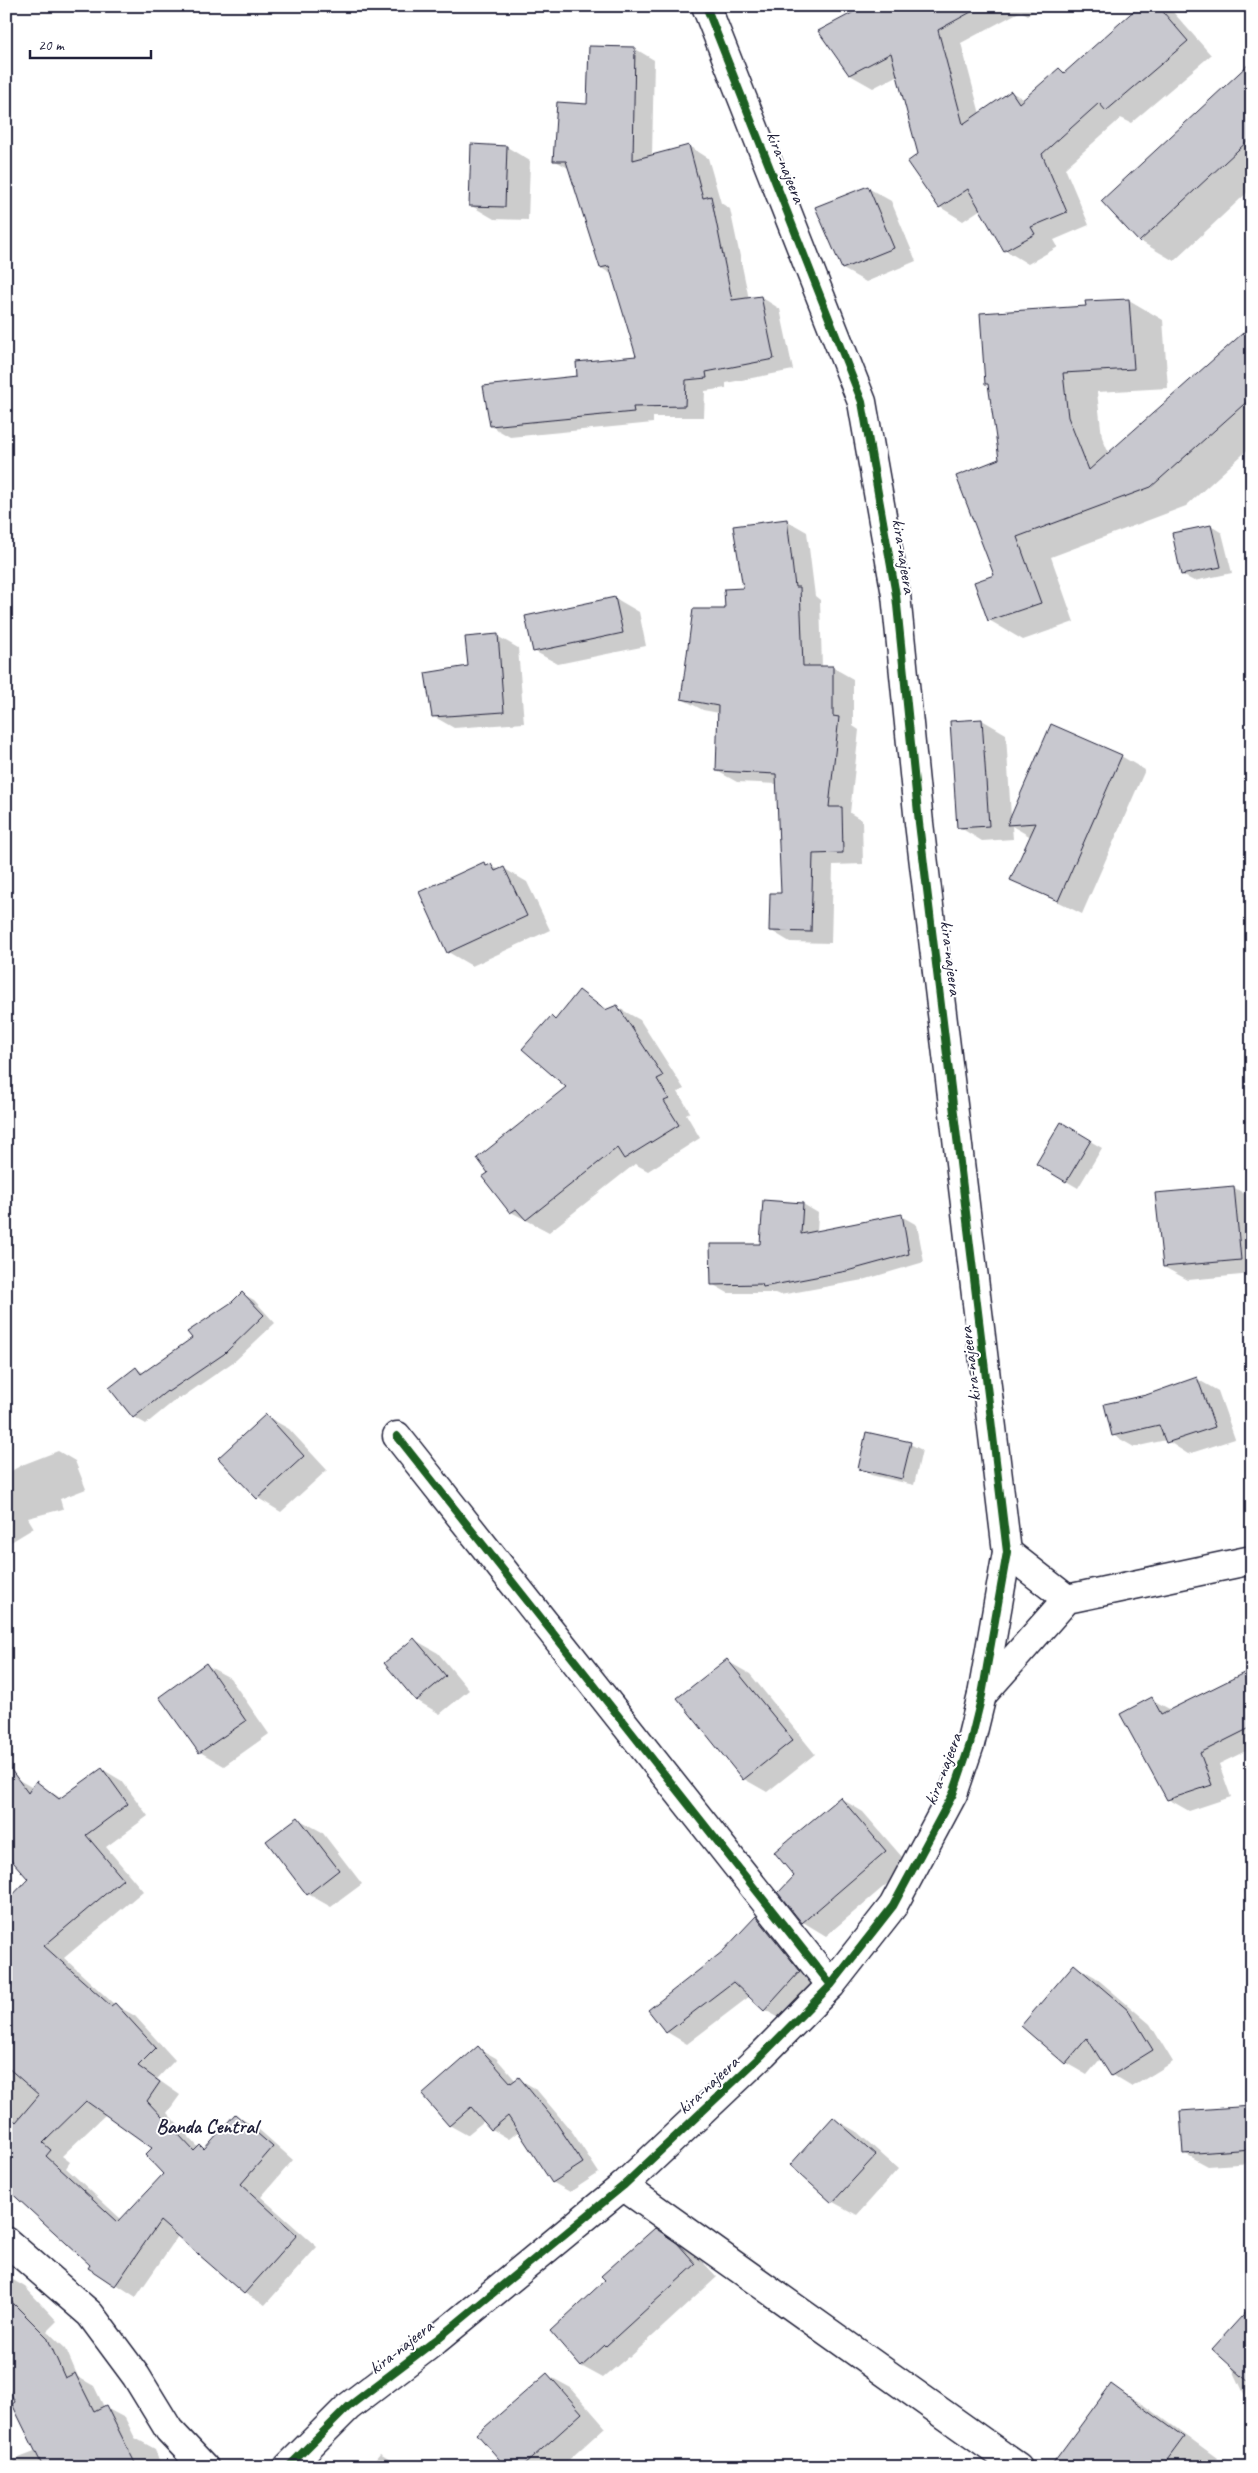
<svg xmlns="http://www.w3.org/2000/svg" width="1258" height="2473" font-family="Caveat,sans-serif">
<style>
.shadow{fill:#0003;fill-rule:evenodd}
.building{fill:#c8c8cf;stroke:#22223b;fill-rule:evenodd}
.lines{fill:none;stroke-linecap:round;stroke-linejoin:round}
.street-casing{stroke:#22223b;stroke-width:31}
.secondary-casing{stroke:#22223b;stroke-width:31}
.street{stroke:#fff;stroke-width:28}
.secondary{stroke:#fff;stroke-width:28}
.cycleway-casing{stroke:#fff;stroke-width:11}
.cycleway{stroke:#1b5e20;stroke-width:8}
.labels{text-anchor:middle;stroke-width:4;stroke-linejoin:round;paint-order:stroke}
.street-label{font-size:18px;fill:#22223b;stroke:#fff}
.quarter-label{font-size:20px;font-weight:bold;fill:#22223b;stroke:#fff}
</style>
<rect width="100%" height="100%" fill="#fff"/>
<filter id="ink" filterUnits="userSpaceOnUse"><feTurbulence type="fractalNoise" baseFrequency=".02" numOctaves="2"/><feDisplacementMap in="SourceGraphic" scale="10" xChannelSelector="R" yChannelSelector="G"/><feConvolveMatrix kernelMatrix="1 2 1 2 8 2 1 2 1" color-interpolation-filters="sRGB"/></filter>
<g filter="url(#ink)">
<path class="shadow" d="M 867,6 L 1041,6 L 1028,15 L 1021,11 L 961,43 L 980,114 L 1011,92 L 1025,100 L 1060,69 L 1066,73 L 1142,6 L 1163,6 L 1173,12 L 1211,55 L 1131,123 L 1121,118 L 1065,168 L 1089,225 L 1054,240 L 1058,247 L 1028,264 L 1005,250 L 981,209 L 963,221 L 940,207 L 909,162 L 920,155 L 898,75 L 873,88 L 850,75 Z
M 634,48 L 654,60 L 652,156 L 689,146 L 708,158 L 721,203 L 730,209 L 749,299 L 761,297 L 780,309 L 793,370 L 726,383 L 726,388 L 705,391 L 704,417 L 653,417 L 653,423 L 510,437 L 491,426 L 579,377 L 638,357 L 613,275 L 601,268 L 570,169 L 554,160 L 588,106 Z
M 1252,80 L 1252,188 L 1174,261 L 1140,241 Z
M 507,147 L 530,161 L 528,220 L 494,219 L 470,205 Z
M 868,188 L 891,201 L 916,261 L 866,282 L 843,269 Z
M 1129,300 L 1163,320 L 1168,388 L 1097,392 L 1102,437 L 1109,454 L 1252,326 L 1252,446 L 1186,506 L 1051,557 L 1074,622 L 1023,640 L 989,620 L 996,576 L 1000,460 L 989,385 L 986,383 L 1087,307 Z
M 786,520 L 807,532 L 815,596 L 820,600 L 822,667 L 832,667 L 853,679 L 853,726 L 859,730 L 850,813 L 862,820 L 863,864 L 833,865 L 831,943 L 790,942 L 770,930 L 782,895 L 778,784 L 737,782 L 717,771 L 719,713 L 703,710 L 682,699 L 726,611 L 744,590 Z
M 1211,526 L 1222,533 L 1232,573 L 1194,581 L 1182,575 Z
M 615,598 L 639,612 L 646,646 L 558,664 L 534,651 Z
M 497,636 L 518,648 L 524,723 L 454,728 L 433,716 Z
M 982,720 L 1006,734 L 1011,817 L 1121,756 L 1145,770 L 1082,914 L 1012,879 L 1031,837 L 1012,826 L 1013,839 L 982,841 L 959,827 L 951,722 Z
M 484,863 L 500,870 L 503,868 L 527,882 L 550,930 L 472,966 L 448,952 Z
M 579,992 L 608,1010 L 617,1007 L 640,1020 L 684,1089 L 678,1092 L 690,1112 L 686,1114 L 700,1138 L 648,1171 L 635,1164 L 549,1232 L 511,1212 L 568,1087 L 552,1018 L 556,1021 Z
M 1061,1124 L 1102,1148 L 1078,1188 L 1037,1164 Z
M 1252,1124 L 1252,1136 L 1247,1133 Z
M 1252,1138 L 1252,1152 L 1246,1148 Z
M 1233,1187 L 1252,1198 L 1252,1274 L 1188,1280 L 1164,1267 Z
M 803,1204 L 818,1213 L 817,1232 L 901,1216 L 917,1225 L 924,1262 L 863,1280 L 780,1295 L 775,1293 L 728,1293 L 712,1284 L 761,1245 Z
M 243,1294 L 254,1300 L 275,1323 L 236,1360 L 181,1398 L 179,1397 L 146,1424 L 134,1417 L 136,1368 L 144,1373 L 193,1338 Z
M 1197,1379 L 1218,1391 L 1235,1439 L 1188,1454 L 1166,1440 L 1134,1447 L 1113,1435 L 1146,1396 Z
M 266,1416 L 289,1429 L 327,1470 L 281,1512 L 258,1498 Z
M 910,1444 L 922,1450 L 914,1485 L 871,1475 L 859,1468 Z
M 58,1451 L 75,1461 L 86,1489 L 60,1499 L 63,1509 L 28,1518 L 34,1528 L 6,1545 L 6,1474 L 22,1465 Z
M 415,1640 L 438,1653 L 469,1690 L 440,1714 L 416,1700 Z
M 727,1661 L 750,1674 L 815,1754 L 767,1792 L 744,1779 Z
M 206,1665 L 230,1678 L 269,1734 L 224,1766 L 200,1752 Z
M 1252,1670 L 1252,1748 L 1219,1764 L 1231,1797 L 1189,1811 L 1168,1799 L 1151,1699 L 1171,1710 Z
M 102,1769 L 122,1781 L 148,1816 L 106,1847 L 143,1891 L 64,1958 L 115,2005 L 135,2016 L 175,2060 L 157,2079 L 180,2095 L 167,2113 L 199,2148 L 206,2150 L 236,2116 L 256,2127 L 293,2160 L 261,2197 L 317,2247 L 265,2305 L 244,2293 L 178,2236 L 136,2297 L 90,2267 L 92,2264 L 6,2187 L 6,2031 L 29,1879 L 17,1779 L 33,1788 L 37,1783 L 62,1799 ZM 106,2114 L 154,2148 L 164,2174 L 122,2220 L 66,2168 L 70,2162 L 62,2156 Z
M 840,1798 L 863,1812 L 909,1865 L 826,1936 L 803,1922 L 796,1876 Z
M 298,1819 L 322,1832 L 362,1884 L 331,1907 L 308,1894 Z
M 757,1917 L 777,1929 L 820,1983 L 785,2021 L 765,2010 L 750,1996 L 687,2044 L 667,2032 L 723,1953 Z
M 1074,1965 L 1095,1977 L 1150,2024 L 1173,2062 L 1132,2087 L 1112,2075 L 1101,2058 L 1087,2075 L 1066,2063 Z
M 478,2048 L 496,2058 L 516,2081 L 519,2079 L 536,2089 L 573,2133 L 599,2173 L 570,2192 L 552,2182 L 519,2131 L 509,2139 L 492,2129 L 484,2121 L 467,2135 L 449,2125 Z
M 1252,2107 L 1252,2163 L 1208,2166 L 1184,2153 Z
M 834,2119 L 857,2132 L 898,2169 L 857,2215 L 833,2202 Z
M 655,2229 L 699,2258 L 717,2277 L 629,2358 L 628,2357 L 603,2378 L 581,2366 L 607,2281 Z
M 6,2276 L 25,2287 L 57,2321 L 47,2331 L 66,2349 L 78,2377 L 94,2386 L 104,2407 L 125,2418 L 135,2438 L 155,2449 L 159,2460 L 171,2467 L 6,2467 L 6,2463 L 37,2451 L 17,2403 L 6,2363 Z
M 1252,2328 L 1252,2411 L 1230,2363 Z
M 547,2375 L 571,2388 L 605,2427 L 561,2467 L 507,2467 Z
M 1111,2386 L 1146,2406 L 1217,2458 L 1211,2467 L 1068,2467 Z
M 380,2454 L 402,2467 L 369,2467 Z"/>
<path class="building" d="M 865,6 L 982,6 L 938,30 L 963,124 L 1011,91 L 1019,103 L 1059,68 L 1064,73 L 1139,6 L 1158,6 L 1188,41 L 1106,111 L 1099,103 L 1042,154 L 1067,212 L 1031,227 L 1035,234 L 1004,251 L 968,189 L 939,208 L 907,162 L 918,154 L 891,53 L 849,75 L 818,31 Z
M 589,46 L 635,47 L 633,160 L 689,145 L 703,198 L 711,196 L 732,300 L 761,296 L 774,359 L 706,372 L 707,378 L 686,380 L 685,406 L 633,407 L 634,412 L 490,426 L 483,386 L 577,376 L 576,362 L 636,356 L 609,266 L 600,268 L 566,161 L 553,161 L 557,102 L 587,104 Z
M 1252,61 L 1252,137 L 1139,242 L 1101,201 Z
M 471,144 L 507,146 L 505,207 L 469,206 Z
M 868,186 L 894,248 L 842,269 L 815,207 Z
M 1129,299 L 1134,369 L 1063,373 L 1068,417 L 1089,470 L 1252,325 L 1252,397 L 1151,487 L 1017,537 L 1041,603 L 988,621 L 974,582 L 994,575 L 956,476 L 999,459 L 988,384 L 985,384 L 980,313 L 1086,306 L 1085,301 Z
M 787,519 L 795,587 L 800,587 L 803,666 L 833,666 L 833,716 L 839,717 L 829,807 L 842,807 L 843,853 L 813,854 L 811,932 L 769,931 L 770,893 L 781,893 L 776,774 L 716,771 L 718,706 L 681,699 L 693,609 L 725,609 L 724,589 L 743,588 L 733,526 Z
M 1211,525 L 1221,567 L 1181,575 L 1172,533 Z
M 615,597 L 623,633 L 533,652 L 525,616 Z
M 498,634 L 504,712 L 432,717 L 425,673 L 468,666 L 465,637 Z
M 982,719 L 989,826 L 957,828 L 950,721 Z
M 1051,724 L 1122,755 L 1058,901 L 1010,880 L 1036,823 L 1007,825 Z
M 484,862 L 486,866 L 491,864 L 495,871 L 504,867 L 527,916 L 447,953 L 419,892 Z
M 579,990 L 605,1010 L 617,1005 L 663,1076 L 657,1079 L 669,1099 L 664,1101 L 679,1125 L 624,1159 L 617,1148 L 526,1220 L 516,1209 L 510,1213 L 482,1177 L 488,1173 L 477,1158 L 566,1087 L 522,1049 L 551,1016 L 555,1020 Z
M 1061,1122 L 1091,1140 L 1066,1182 L 1036,1164 Z
M 1234,1186 L 1241,1260 L 1163,1267 L 1155,1193 Z
M 763,1200 L 803,1203 L 801,1234 L 902,1214 L 909,1254 L 847,1271 L 763,1287 L 762,1284 L 711,1285 L 710,1244 L 760,1244 Z
M 242,1292 L 264,1315 L 224,1354 L 168,1392 L 167,1391 L 133,1418 L 109,1388 L 136,1367 L 141,1374 L 192,1338 L 187,1332 L 232,1302 Z
M 1197,1377 L 1215,1427 L 1166,1443 L 1159,1425 L 1112,1436 L 1104,1404 L 1146,1395 Z
M 266,1414 L 304,1456 L 257,1499 L 218,1458 Z
M 866,1432 L 911,1442 L 902,1479 L 858,1469 Z
M 414,1638 L 446,1676 L 416,1701 L 384,1663 Z
M 727,1659 L 793,1740 L 743,1780 L 677,1698 Z
M 206,1663 L 246,1721 L 199,1753 L 159,1697 Z
M 1252,1669 L 1252,1727 L 1200,1753 L 1212,1785 L 1167,1800 L 1120,1714 L 1152,1697 L 1161,1714 Z
M 6,1763 L 28,1793 L 36,1781 L 59,1799 L 102,1768 L 128,1804 L 86,1835 L 123,1879 L 44,1946 L 111,2006 L 115,2003 L 156,2048 L 138,2066 L 160,2082 L 147,2101 L 194,2151 L 200,2145 L 204,2149 L 235,2114 L 273,2147 L 241,2184 L 297,2235 L 244,2294 L 160,2221 L 115,2286 L 88,2268 L 90,2265 L 6,2188 L 6,2113 L 16,2122 L 39,2095 L 6,2066 L 6,1902 L 28,1879 L 6,1854 ZM 86,2101 L 152,2148 L 145,2155 L 163,2174 L 118,2222 L 46,2156 L 51,2150 L 43,2143 Z
M 840,1797 L 886,1851 L 802,1923 L 778,1893 L 794,1876 L 774,1852 Z
M 298,1817 L 339,1870 L 307,1895 L 266,1841 Z
M 756,1916 L 800,1971 L 764,2011 L 733,1982 L 666,2033 L 648,2010 L 722,1952 Z
M 1074,1964 L 1129,2011 L 1153,2050 L 1111,2076 L 1087,2038 L 1065,2064 L 1021,2026 Z
M 478,2046 L 511,2083 L 519,2077 L 555,2121 L 583,2163 L 552,2183 L 508,2116 L 491,2130 L 471,2107 L 449,2126 L 422,2095 Z
M 1252,2106 L 1252,2149 L 1183,2154 L 1180,2111 Z
M 833,2117 L 876,2155 L 832,2203 L 790,2165 Z
M 655,2228 L 677,2243 L 696,2264 L 606,2346 L 605,2345 L 581,2367 L 550,2331 L 605,2280 L 601,2276 Z
M 6,2296 L 47,2337 L 65,2378 L 75,2373 L 94,2411 L 106,2405 L 137,2467 L 43,2467 L 12,2404 L 15,2402 L 6,2384 Z
M 1252,2305 L 1252,2385 L 1212,2349 Z
M 547,2373 L 582,2413 L 522,2467 L 506,2467 L 477,2434 Z
M 1111,2384 L 1184,2437 L 1162,2467 L 1050,2467 Z"/>
<g class="lines">
<defs>
<path id="street" d="M 397,1436 L 831,1985
M 1007,1552 L 1067,1599
M 982,1695 L 1067,1599 L 1252,1560
M 623,2186 L 1018,2467
M 6,2241 L 90,2314 L 136,2376 L 169,2430 L 204,2467"/>
<path id="secondary" d="M 288,2467 L 348,2407 L 436,2340 L 623,2186 L 763,2054 L 831,1985 L 893,1906 L 953,1794 L 970,1744 L 982,1695 L 1007,1552 L 919,823 L 896,595 L 862,402 L 706,6"/>
</defs>
<use href="#street" class="street-casing"/>
<use href="#secondary" class="secondary-casing"/>
<use href="#street" class="street"/>
<use href="#secondary" class="secondary"/>
<defs>
<path id="cycleway" d="M 397,1436 L 831,1985
M 288,2467 L 348,2407 L 436,2340 L 623,2186 L 763,2054 L 831,1985 L 893,1906 L 953,1794 L 970,1744 L 982,1695 L 1007,1552 L 919,823 L 896,595 L 862,402 L 706,6"/>
</defs>
<use href="#cycleway" class="cycleway-casing"/>
<use href="#cycleway" class="cycleway"/>
</g>
</g>
<g class="labels">
<g class="street-label">
<text transform="translate(786 167) rotate(68)" y="6">kira-najeera</text>
<text transform="translate(904 556) rotate(81)" y="6">kira-najeera</text>
<text transform="translate(951 958) rotate(83)" y="6">kira-najeera</text>
<text transform="translate(970 1364) rotate(-97)" y="6">kira-najeera</text>
<text transform="translate(943 1769) rotate(-69)" y="6">kira-najeera</text>
<text transform="translate(708 2085) rotate(-43)" y="6">kira-najeera</text>
<text transform="translate(401 2347) rotate(-38)" y="6">kira-najeera</text>
</g>
<g class="quarter-label">
<text x="207" y="2133">Banda Central</text>
</g>
</g>
<rect width="1258" height="2473" fill="none" stroke="#fff" stroke-width="25"/>
<rect x="12" y="12" width="1233" height="2448" fill="none" stroke="#22223b" stroke-width="2" filter="url(#ink)"/>
<path d="M30 50v8h121v-8" fill="none" stroke="#22223b" stroke-width="2.5"/>
<text x="38" y="50" font-size="15" fill="#22223b" stroke="#ffffff" stroke-width="4" paint-order="stroke">20 m</text>
</svg>
